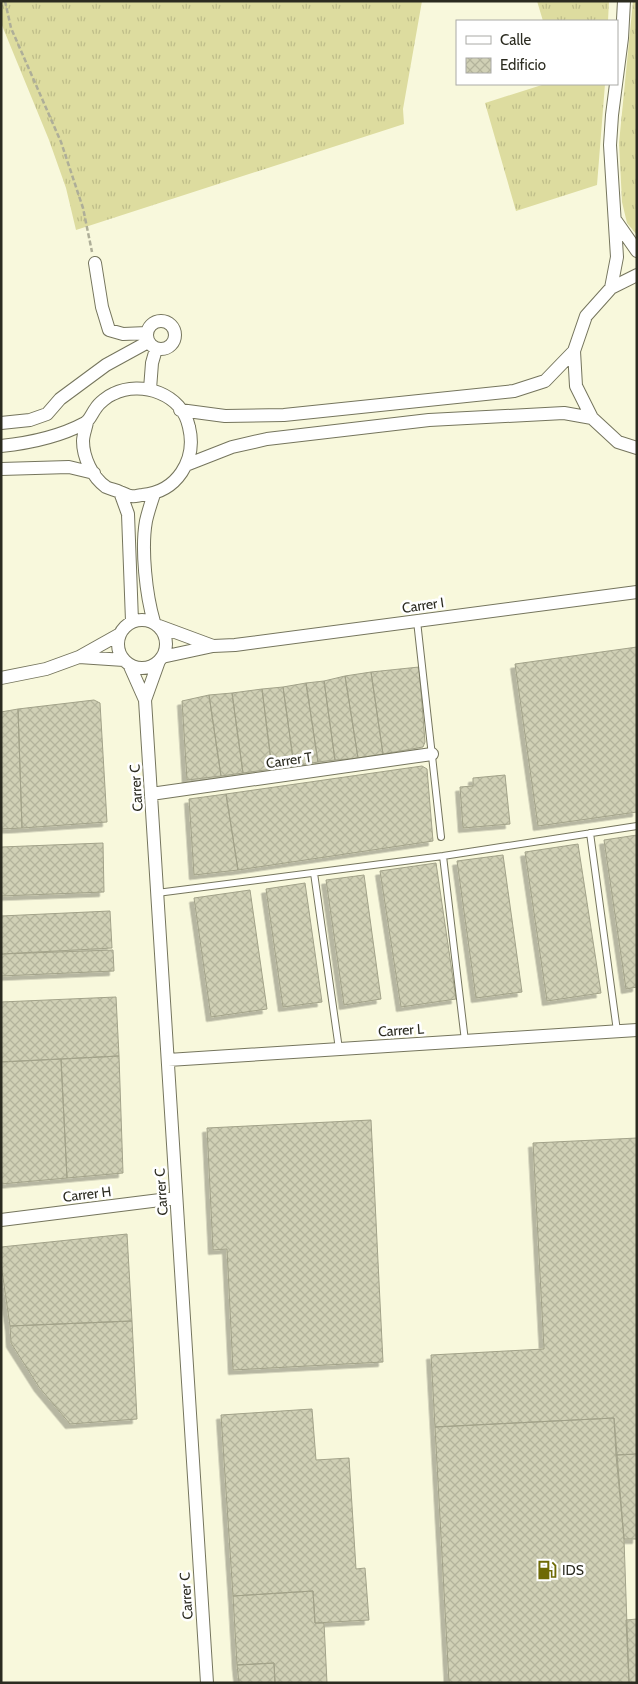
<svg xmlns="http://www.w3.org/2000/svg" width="638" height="1684" font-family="Cabin,sans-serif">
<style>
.grass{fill:url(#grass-tufts)}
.building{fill:url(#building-cross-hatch);stroke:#a2a289;filter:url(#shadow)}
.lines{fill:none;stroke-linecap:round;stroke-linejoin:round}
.lane-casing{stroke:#75755d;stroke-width:8}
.street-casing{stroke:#75755d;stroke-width:14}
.path{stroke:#aeae98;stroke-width:2.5;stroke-dasharray:5 2.5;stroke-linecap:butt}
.lane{stroke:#fff;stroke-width:6}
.street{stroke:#fff;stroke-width:12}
.labels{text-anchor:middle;stroke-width:5;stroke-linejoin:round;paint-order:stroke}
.street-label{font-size:14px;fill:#2b2b20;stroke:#fff}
.poi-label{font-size:14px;fill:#2b2b20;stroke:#fff;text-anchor:start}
</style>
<defs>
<pattern id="grass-tufts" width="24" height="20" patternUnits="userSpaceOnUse" patternTransform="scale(1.25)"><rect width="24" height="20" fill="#dddc9f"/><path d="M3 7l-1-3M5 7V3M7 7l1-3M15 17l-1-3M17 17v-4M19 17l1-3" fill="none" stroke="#bebd89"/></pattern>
<pattern id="building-cross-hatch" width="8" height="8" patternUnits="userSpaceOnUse" patternTransform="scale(1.25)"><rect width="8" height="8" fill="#d0d0b5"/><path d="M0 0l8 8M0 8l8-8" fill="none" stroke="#b3b39b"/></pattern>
<filter id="shadow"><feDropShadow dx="-4.5" dy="4.5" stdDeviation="0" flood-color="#0004"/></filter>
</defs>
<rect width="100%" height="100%" fill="#f8f8dc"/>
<path class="grass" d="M 1,1 L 422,1 L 403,109 L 404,124 L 76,230 L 66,188 L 49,140 L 1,23 Z
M 537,1 L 609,1 L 608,21 L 543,21 Z
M 633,1 L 637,1 L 637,235 L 627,223 L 622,202 L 619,143 Z
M 545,84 L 605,84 L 597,185 L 516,211 L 485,103 Z"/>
<path class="building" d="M 637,647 L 637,812 L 538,826 L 515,664 Z
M 419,667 L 425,742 L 423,747 L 383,754 L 371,672 Z
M 371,672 L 383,754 L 358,758 L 345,676 Z
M 345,676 L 358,758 L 335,760 L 324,681 Z
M 324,681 L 335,760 L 318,762 L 306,683 Z
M 306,683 L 318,762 L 294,766 L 283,687 Z
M 283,687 L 294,766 L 272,769 L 262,689 Z
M 262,689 L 272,769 L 243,773 L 232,693 Z
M 232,693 L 243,773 L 221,776 L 209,695 Z
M 209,695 L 221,776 L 187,780 L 182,701 Z
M 94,700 L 100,703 L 107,822 L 22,828 L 18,709 Z
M 18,709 L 22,828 L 1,829 L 1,712 Z
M 422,766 L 427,769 L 433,841 L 238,870 L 226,794 Z
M 505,775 L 510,824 L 463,828 L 460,787 L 473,786 L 473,778 Z
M 226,794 L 238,870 L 194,875 L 189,799 Z
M 637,835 L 637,987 L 626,989 L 604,840 Z
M 103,843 L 104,892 L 1,896 L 1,847 Z
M 578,844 L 601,993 L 547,1001 L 525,852 Z
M 503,855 L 522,992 L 476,998 L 457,861 Z
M 436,863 L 456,999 L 401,1007 L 380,871 Z
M 364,875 L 381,999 L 344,1005 L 326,880 Z
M 305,883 L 322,1002 L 283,1007 L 266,889 Z
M 250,890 L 267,1009 L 211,1017 L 194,898 Z
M 110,911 L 112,948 L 1,954 L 1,916 Z
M 113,950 L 114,971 L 1,976 L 1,954 Z
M 116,997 L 119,1056 L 1,1062 L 1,1002 Z
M 119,1056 L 123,1173 L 67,1178 L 61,1059 Z
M 61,1059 L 67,1178 L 1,1184 L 1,1062 Z
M 371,1120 L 383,1362 L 233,1370 L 227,1249 L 213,1250 L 207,1128 Z
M 637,1138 L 637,1454 L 616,1455 L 614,1418 L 435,1427 L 431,1355 L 544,1349 L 533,1143 Z
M 127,1234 L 132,1321 L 10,1326 L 1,1264 L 1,1247 Z
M 132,1321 L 137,1419 L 70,1424 L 39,1387 L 11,1343 L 10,1326 Z
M 312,1409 L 316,1460 L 349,1458 L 356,1569 L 365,1568 L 369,1620 L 315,1623 L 313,1591 L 233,1596 L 221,1415 Z
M 614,1418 L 624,1539 L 629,1683 L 449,1683 L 435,1427 Z
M 637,1454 L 637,1539 L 624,1539 L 616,1455 Z
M 313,1591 L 315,1623 L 324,1623 L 327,1683 L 275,1683 L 274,1663 L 237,1665 L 233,1596 Z
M 637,1619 L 637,1683 L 629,1683 L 626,1620 Z
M 274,1663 L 275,1683 L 239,1683 L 237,1665 Z"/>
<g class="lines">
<defs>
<path id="lane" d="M 417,621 L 441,837
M 590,833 L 617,1031
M 443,856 L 465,1041
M 314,873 L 339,1049
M 157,893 L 443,856 L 637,826"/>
<path id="street" d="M 616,221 L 637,251
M 95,263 L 102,307 L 109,330 L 123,334 L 147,333
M 637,275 L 611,288 L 586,316 L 574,351 L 576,386 L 592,418 L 618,442 L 637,448
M 611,288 L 617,257 L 610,145 L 612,115 L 622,38 L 624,1
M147 335a14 14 0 1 1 28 0a14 14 0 1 1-28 0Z
M 150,389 L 152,363 L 156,349
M 180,410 L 225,416 L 284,415 L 514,391 L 545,381 L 574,351
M 1,423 L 30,420 L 47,414 L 60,399 L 106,365 L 148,342
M 1,446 C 30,443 59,437 85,423 C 90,420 92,413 96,408 C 99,403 108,396 113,394 C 142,380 182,394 189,427 C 197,460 177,492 142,495 C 139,495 135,497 131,496 C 128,496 124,493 120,492 C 116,490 110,489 106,487 C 92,477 83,457 83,441 C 83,435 86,428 87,422
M 186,465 L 232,447 L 267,439 L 429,420 L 564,413 L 592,418
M 1,469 L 69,467 L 94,473
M 120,492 L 128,514 L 132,621
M118 644a24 24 0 1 1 48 0a24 24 0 1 1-48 0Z
M 154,622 C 146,595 141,549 146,521 C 148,512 151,503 154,494
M 159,626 L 213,646 L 162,657
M 120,634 L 79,657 L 124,660
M 213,646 L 235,645 L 637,592
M 129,664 L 145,700 L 159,661
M 1,678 L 46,669 L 79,657
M 145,700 L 207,1683
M 151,794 L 432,754
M 168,1060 L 637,1030
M 1,1220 L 176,1198"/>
</defs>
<use href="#lane" class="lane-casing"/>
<use href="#street" class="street-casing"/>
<path class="path" d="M 5,1 L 11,28 L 61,142 L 83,208 L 92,252"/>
<use href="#lane" class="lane"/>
<use href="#street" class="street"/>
</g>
<defs>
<symbol id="fuel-bare" viewBox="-9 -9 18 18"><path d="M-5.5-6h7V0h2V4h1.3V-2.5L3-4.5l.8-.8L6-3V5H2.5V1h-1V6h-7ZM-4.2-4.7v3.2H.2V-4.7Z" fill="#6e6a05" stroke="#fff" stroke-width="2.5" paint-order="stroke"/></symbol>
</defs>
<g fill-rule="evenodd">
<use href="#fuel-bare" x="533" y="1556" width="28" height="28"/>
</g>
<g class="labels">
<g class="street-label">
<text transform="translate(423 605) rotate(-8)" y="5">Carrer I</text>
<text transform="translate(289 760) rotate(-8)" y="5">Carrer T</text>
<text transform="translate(136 788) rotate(-94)" y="5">Carrer C</text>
<text transform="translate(401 1030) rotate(-4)" y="5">Carrer L</text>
<text transform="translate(161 1192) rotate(-94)" y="5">Carrer C</text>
<text transform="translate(87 1194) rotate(-7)" y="5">Carrer H</text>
<text transform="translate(186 1596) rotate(-94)" y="5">Carrer C</text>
</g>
<g class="poi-label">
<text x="562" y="1575">IDS</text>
</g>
</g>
<rect width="638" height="1684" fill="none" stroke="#2b2b20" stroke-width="5"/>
<rect x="456" y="20" width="162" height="65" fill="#ffffff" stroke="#aaaaa6"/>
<rect x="466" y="36" width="25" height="8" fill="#ffffff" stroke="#aaaaa6"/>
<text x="500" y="45" font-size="15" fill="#2b2b20">Calle</text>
<rect x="466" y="58" width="25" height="15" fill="url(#building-cross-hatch)" stroke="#aaaaa6"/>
<text x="500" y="70" font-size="15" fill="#2b2b20">Edificio</text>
</svg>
